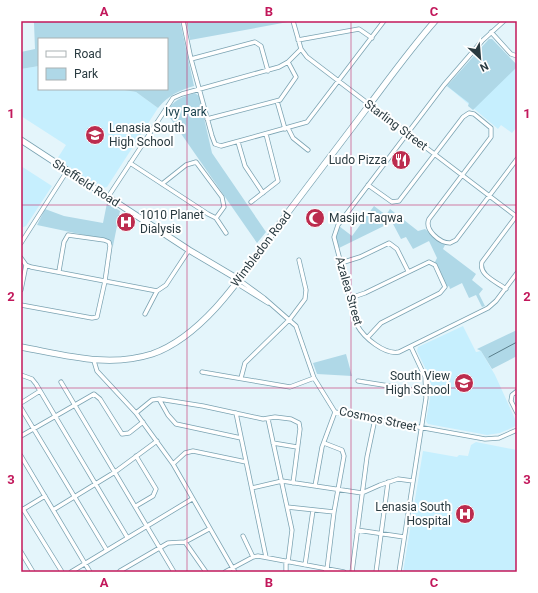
<svg xmlns="http://www.w3.org/2000/svg" width="538" height="593" font-family="Roboto,sans-serif">
<style>
.built{fill:#c6effe}
.green{fill:#afd8e7}
.lines{fill:none;stroke-linecap:round;stroke-linejoin:round}
.stream{stroke:#5a7e8b;stroke-width:1}
.street-casing{stroke:#7ba3b2;stroke-width:5}
.secondary-casing{stroke:#7ba3b2;stroke-width:7}
.street{stroke:#fff;stroke-width:3.5}
.secondary{stroke:#fff;stroke-width:5.5}
.grid{fill:none;stroke:#c2185b;stroke-width:1;stroke-opacity:0.55}
.labels{text-anchor:middle;stroke-width:4;stroke-linejoin:round;paint-order:stroke}
.park-label{font-size:12px;fill:#153e4b;stroke:#fff}
.street-label{font-size:12px;fill:#2a3b41;stroke:#fff}
.poi-label{font-size:12px;fill:#2a3b41;stroke:#fff;text-anchor:start}
.neatline{fill:none;stroke:#c2185b;stroke-width:1.5}
.grid-label{font-size:13px;text-anchor:middle;font-weight:bold;fill:#c2185b}
</style>
<rect width="100%" height="100%" fill="#e4f5fb"/>
<path class="built" d="M 489,39 L 492,39 L 517,65 L 517,127 L 512,133 L 501,125 L 498,129 L 447,86 Z
M 39,66 L 39,89 L 118,89 L 136,92 L 158,108 L 107,187 L 102,188 L 57,159 L 66,145 L 21,116 L 21,69 Z
M 21,166 L 52,186 L 26,226 L 21,228 Z
M 463,326 L 476,352 L 481,351 L 495,375 L 516,421 L 516,426 L 500,433 L 487,435 L 428,424 L 426,421 L 431,392 L 428,374 L 417,351 L 418,347 Z
M 476,442 L 517,450 L 517,572 L 403,572 L 423,451 L 457,457 L 459,455 L 468,456 L 471,445 Z"/>
<path class="green" d="M 32,21 L 180,21 L 194,86 C 178,91 169,95 158,108 L 136,92 L 118,89 L 167,89 L 167,39 L 39,39 L 39,66 L 21,69 L 21,52 L 35,49 L 34,23 Z
M 198,21 L 288,21 L 288,22 L 190,40 L 187,23 Z
M 489,39 L 492,39 L 517,65 L 517,67 L 473,110 L 468,106 L 469,103 L 447,86 Z
M 195,93 L 199,96 L 212,153 L 266,232 L 257,243 L 166,112 C 174,100 181,97 195,93 Z
M 107,203 L 120,211 L 113,246 L 108,240 L 37,225 L 45,209 L 64,216 L 103,223 Z
M 374,206 L 386,215 L 390,209 L 418,231 L 425,229 L 445,245 L 443,249 L 476,274 L 472,280 L 483,289 L 479,294 L 485,306 L 482,307 L 476,295 L 469,298 L 462,283 L 450,289 L 449,286 L 447,287 L 435,262 L 437,258 L 429,241 L 413,249 L 406,237 L 401,239 L 392,222 L 339,248 L 336,237 L 339,226 L 352,236 Z
M 517,330 L 517,356 L 492,369 L 481,351 L 477,349 Z
M 346,354 L 352,376 L 317,374 L 313,363 Z"/>
<g class="lines">
<path class="stream" d="M 489,357 L 517,342"/>
<defs>
<path id="street" d="M 183,21 L 191,59 L 212,136 L 215,144 L 221,146 L 307,122 L 384,21
M 293,21 L 301,49 L 307,57 L 517,217
M 504,21 L 482,41 L 444,85 L 338,225 L 334,237 L 357,325 C 364,338 385,355 399,352 L 488,308 L 496,301 L 517,273
M 491,32 L 511,54 L 517,56
M 298,40 L 359,29 L 372,38
M 191,59 L 255,42 L 261,46 L 268,71
M 277,101 L 285,129
M 207,119 L 280,100 L 296,77 L 288,62
M 288,128 L 293,138 L 308,150
M 238,142 L 245,166 L 263,193
M 130,163 L 208,214 L 216,218 L 224,207 L 222,197 L 196,162 L 186,165 L 162,184
M 368,185 L 392,202 L 399,201 L 463,117 L 469,113 L 474,114 L 491,128 L 491,137 L 429,219 C 424,230 440,243 450,243 L 456,240 L 517,159
M 108,197 L 173,98 L 182,94 L 279,67 L 288,62 L 301,49
M 251,202 L 278,181 L 266,134
M 216,218 L 226,233
M 21,243 L 67,171
M 21,258 L 26,265 L 31,267 L 157,291 L 166,285 L 189,250
M 341,263 L 360,257 L 389,243 L 397,249 L 408,271
M 238,279 L 264,298 L 296,326 L 314,378 L 335,412 L 485,439 L 499,438 L 517,430
M 236,283 L 268,303
M 506,289 C 497,282 478,275 482,262 L 517,215
M 21,290 L 26,265
M 350,298 L 365,293 L 429,262 L 435,265 L 445,287 L 440,293 L 381,323 L 368,337
M 21,305 L 92,318 L 97,317 L 105,281 L 110,246 L 109,242 L 104,240 L 68,235 L 64,242 L 59,271
M 145,314 L 157,291
M 94,361 L 97,371 L 136,413 L 173,464 L 235,572
M 202,372 L 290,387 L 314,378
M 21,375 L 32,379 L 36,384 L 127,537
M 241,378 L 245,363 L 290,319 L 305,299 L 306,290 L 299,260
M 358,381 L 427,392
M 61,382 L 174,572
M 517,391 L 512,395 L 511,401 L 517,413
M 159,399 L 168,415 L 176,424 L 241,438
M 21,403 L 40,391
M 21,408 L 106,549
M 136,413 L 152,400 L 159,399 L 203,406 L 263,419 L 275,417 L 291,419 L 299,423 L 300,429 L 293,483
M 236,413 L 266,557
M 268,419 L 292,530 L 288,562
M 21,436 L 94,394 L 100,399 L 122,434 L 129,433 L 143,422
M 273,443 L 297,447
M 324,443 L 342,450 L 344,456 L 334,512 L 327,569 L 325,572
M 21,456 L 90,572
M 136,456 L 156,489 L 153,496 L 136,506
M 173,464 L 185,453 L 193,451 L 246,462
M 315,486 L 322,447 L 335,412
M 252,488 L 282,481 L 362,493 L 380,485 L 398,479 L 413,481
M 287,507 L 334,512
M 23,509 L 62,572
M 22,510 L 45,496
M 53,510 L 115,472 L 157,441
M 357,530 L 404,537
M 243,536 L 253,557
M 185,542 L 206,572
M 21,552 L 33,572
M 305,565 L 313,510
M 120,571 L 168,543 L 185,542 L 209,529
M 71,572 L 192,499
M 225,572 L 253,557 L 258,556 L 344,572
M 286,572 L 286,562
M 352,572 L 367,457 L 375,419
M 376,572 L 388,482
M 399,572 L 426,398 L 425,377 L 411,347"/>
<path id="secondary" d="M 21,140 L 189,250 L 238,279
M 21,347 C 65,355 108,368 152,354 C 209,334 251,262 286,215 C 314,178 342,141 370,104 C 391,76 412,47 435,21"/>
</defs>
<use href="#street" class="street-casing"/>
<use href="#secondary" class="secondary-casing"/>
<use href="#street" class="street"/>
<use href="#secondary" class="secondary"/>
</g>
<path class="grid" d="M 187,21 L 187,572M 351,21 L 351,572M 21,205 L 517,205M 21,388 L 517,388"/>
<defs>
<symbol id="school-disc" viewBox="-11 -11 22 22"><circle r="9.5" fill="#bc2c4e" stroke="#fff"/><path d="M0-5L7-2L0 1L-7-2ZM-4 1L0 2.5L4 1V4Q0 6-4 4Z" fill="#fff"/></symbol>
<symbol id="restaurant-disc" viewBox="-11 -11 22 22"><circle r="9.5" fill="#bc2c4e" stroke="#fff"/><path d="M-5-6h1v4h1v-4h1v4h1v-4h1v5L-1.5 .5V6h-2V.5L-5-1ZM5-6V6H3V1.5H1.5Q1.5-4 5-6Z" fill="#fff"/></symbol>
<symbol id="mosque-disc" viewBox="-11 -11 22 22"><circle r="9.5" fill="#bc2c4e" stroke="#fff"/><path d="M3.5-4.9A6 6 0 1 0 3.5 4.9A5 5 0 1 1 3.5-4.9Z" fill="#fff"/></symbol>
<symbol id="hospital-disc" viewBox="-11 -11 22 22"><circle r="9.5" fill="#bc2c4e" stroke="#fff"/><path d="M-5-5h3v3.5h4V-5h3V5h-3V1.5h-4V5h-3Z" fill="#fff"/></symbol>
</defs>
<g fill-rule="evenodd">
<use href="#school-disc" x="84" y="124" width="22" height="22"/>
<use href="#restaurant-disc" x="390" y="149" width="22" height="22"/>
<use href="#mosque-disc" x="304" y="207" width="22" height="22"/>
<use href="#hospital-disc" x="115" y="211" width="22" height="22"/>
<use href="#school-disc" x="453" y="372" width="22" height="22"/>
<use href="#hospital-disc" x="454" y="503" width="22" height="22"/>
</g>
<g class="labels">
<g class="park-label">
<text x="186" y="116">Ivy Park</text>
</g>
<g class="street-label">
<text transform="translate(396 125) rotate(37)" y="4">Starling Street</text>
<text transform="translate(86 183) rotate(33)" y="4">Sheffield Road</text>
<text transform="translate(261 249) rotate(-53)" y="4">Wimbledon Road</text>
<text transform="translate(349 291) rotate(74)" y="4">Azalea Street</text>
<text transform="translate(378 419) rotate(12)" y="4">Cosmos Street</text>
</g>
<g class="poi-label">
<text x="109" y="132">Lenasia South<tspan x="109" dy="14">High School</tspan></text>
<text x="387" y="164" text-anchor="end">Ludo Pizza</text>
<text x="140" y="219">1010 Planet<tspan x="140" dy="14">Dialysis</tspan></text>
<text x="329" y="222">Masjid Taqwa</text>
<text x="450" y="380" text-anchor="end">South View<tspan x="450" dy="14">High School</tspan></text>
<text x="451" y="511" text-anchor="end">Lenasia South<tspan x="451" dy="14">Hospital</tspan></text>
</g>
</g>
<rect width="538" height="593" fill="none" stroke="#ffffff" stroke-width="44"/>
<rect x="38" y="38" width="130" height="52" fill="#ffffff" stroke="#aab1b3"/>
<rect x="46" y="51" width="20" height="6" fill="#ffffff" stroke="#aab1b3"/>
<text x="74" y="58" font-size="12" fill="#2a3b41">Road</text>
<rect x="46" y="68" width="20" height="12" fill="#afd8e7" stroke="#aab1b3"/>
<text x="74" y="78" font-size="12" fill="#2a3b41">Park</text>
<g transform="translate(480 58) rotate(154)" stroke="#ffffff" stroke-width="3" paint-order="stroke">
<path d="M0-3L7 15L0 10L-7 15Z" fill="#2a3b41"/>
<text y="-6" font-size="11" font-weight="bold" text-anchor="middle" fill="#2a3b41">N</text>
</g>
<rect x="22" y="22" width="494" height="549" class="neatline"/>
<g class="grid-label">
<text x="104" y="16">A</text>
<text x="269" y="16">B</text>
<text x="434" y="16">C</text>
<text x="11" y="118">1</text>
<text x="527" y="118">1</text>
<text x="11" y="301">2</text>
<text x="527" y="301">2</text>
<text x="11" y="484">3</text>
<text x="527" y="484">3</text>
<text x="104" y="587">A</text>
<text x="269" y="587">B</text>
<text x="434" y="587">C</text>
</g>
</svg>
